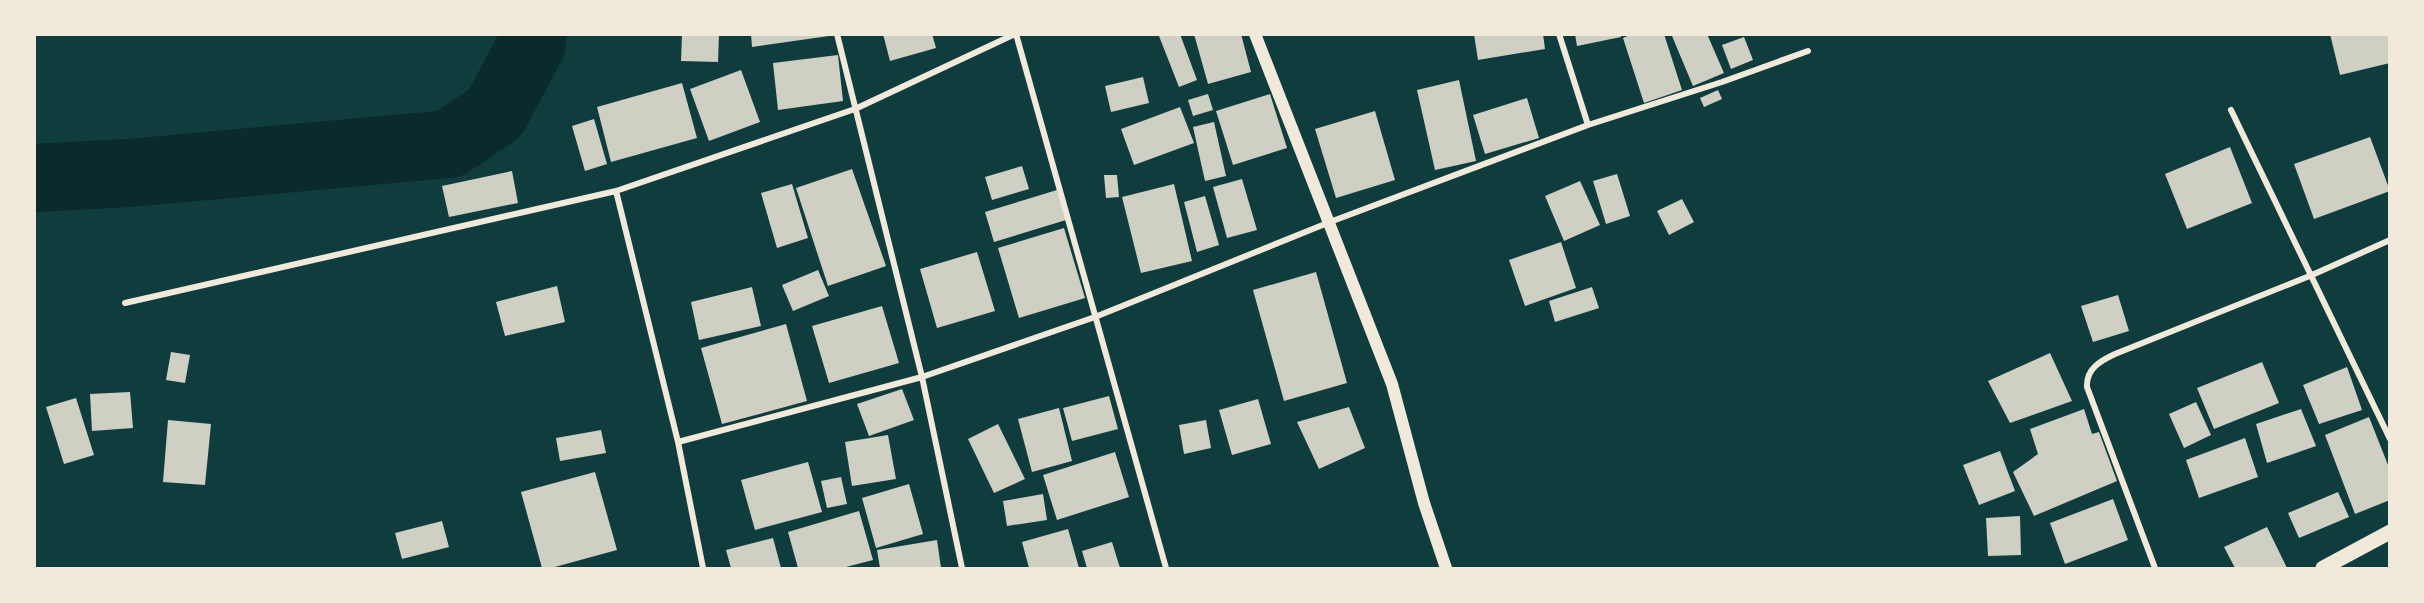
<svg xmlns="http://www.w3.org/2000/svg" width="2424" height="603" font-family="'Alegreya Sans',sans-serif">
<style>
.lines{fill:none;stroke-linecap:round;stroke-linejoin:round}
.river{stroke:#0a2a2b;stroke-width:68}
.building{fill:#cfcfc3}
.minor{stroke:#f1e9da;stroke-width:6}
.secondary{stroke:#f1e9da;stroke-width:12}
.primary{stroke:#f1e9da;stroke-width:15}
</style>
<rect width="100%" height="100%" fill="#0f3d3e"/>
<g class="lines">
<path class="river" d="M 34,178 L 129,173 L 449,144 L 495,113 L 532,44 L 533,34"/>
</g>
<path class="building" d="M 682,34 L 719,34 L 718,62 L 681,61 Z
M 751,34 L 829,34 L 829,36 L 752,47 Z
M 883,34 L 932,34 L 936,48 L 890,61 Z
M 1164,34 L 1180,34 L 1197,80 L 1179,87 L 1159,36 Z
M 1194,34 L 1241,34 L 1251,72 L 1208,84 Z
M 1474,34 L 1543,34 L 1545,49 L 1478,60 Z
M 1575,34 L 1621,34 L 1621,37 L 1577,46 Z
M 1632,34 L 1664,34 L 1682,90 L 1644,103 L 1623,38 Z
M 1676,34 L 1707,34 L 1724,73 L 1693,86 L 1672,36 Z
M 2330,34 L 2389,34 L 2390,63 L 2340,75 Z
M 1744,37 L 1753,60 L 1731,69 L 1722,45 Z
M 838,55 L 843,101 L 778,110 L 773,63 Z
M 741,70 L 760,122 L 709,141 L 690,89 Z
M 1143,77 L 1149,103 L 1111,112 L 1105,86 Z
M 1459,80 L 1476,161 L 1435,170 L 1417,90 Z
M 682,83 L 697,138 L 611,162 L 597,107 Z
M 1718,90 L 1722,99 L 1704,107 L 1700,98 Z
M 1208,94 L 1213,110 L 1193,116 L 1188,100 Z
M 1270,94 L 1287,148 L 1233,165 L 1216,111 Z
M 1527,98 L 1539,138 L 1485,154 L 1473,115 Z
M 1180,107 L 1194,143 L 1134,165 L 1121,129 Z
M 1375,111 L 1395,180 L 1336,198 L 1315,129 Z
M 594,119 L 607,164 L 585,171 L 572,126 Z
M 1214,122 L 1226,176 L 1205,181 L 1193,127 Z
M 2370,137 L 2390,191 L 2314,219 L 2294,164 Z
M 2230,147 L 2252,203 L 2187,229 L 2165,174 Z
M 1022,166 L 1029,189 L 992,200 L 985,177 Z
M 852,169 L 886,266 L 828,286 L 796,188 Z
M 512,171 L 518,203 L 449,217 L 442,186 Z
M 1617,174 L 1630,216 L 1606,224 L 1593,181 Z
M 1104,175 L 1117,175 L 1119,197 L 1106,198 Z
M 1242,179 L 1257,230 L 1227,238 L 1213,187 Z
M 1580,181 L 1600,225 L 1564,241 L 1545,196 Z
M 792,184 L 808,238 L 777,248 L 761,193 Z
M 1174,184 L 1192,261 L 1141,273 L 1122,197 Z
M 1057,190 L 1066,220 L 994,242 L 985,212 Z
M 1205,196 L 1219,245 L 1197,252 L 1184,202 Z
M 1682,199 L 1694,222 L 1669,235 L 1657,211 Z
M 1064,228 L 1085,298 L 1019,318 L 998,248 Z
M 1561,242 L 1576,288 L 1525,306 L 1509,260 Z
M 977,252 L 995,311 L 937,328 L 920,269 Z
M 818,270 L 829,296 L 793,311 L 782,285 Z
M 1316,272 L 1347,383 L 1284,401 L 1253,290 Z
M 557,286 L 565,322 L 505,336 L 496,302 Z
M 752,287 L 761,326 L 699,340 L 691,302 Z
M 1592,287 L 1599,308 L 1555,322 L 1549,301 Z
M 2118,295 L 2129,331 L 2093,342 L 2081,306 Z
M 882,306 L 899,363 L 829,383 L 812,326 Z
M 786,324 L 807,401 L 722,424 L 701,348 Z
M 171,352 L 190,355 L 185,383 L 166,380 Z
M 2050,353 L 2072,401 L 2010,423 L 1988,381 Z
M 2262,362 L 2279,403 L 2214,429 L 2197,388 Z
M 2347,367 L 2362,410 L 2319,424 L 2303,385 Z
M 902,389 L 914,420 L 869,436 L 857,404 Z
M 130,392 L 133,428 L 92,431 L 90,394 Z
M 1109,396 L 1118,429 L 1072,441 L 1063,408 Z
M 76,398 L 94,455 L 64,464 L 46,407 Z
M 1258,399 L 1271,444 L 1232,455 L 1219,410 Z
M 2196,402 L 2211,435 L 2184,448 L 2169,414 Z
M 1349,407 L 1365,448 L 1319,469 L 1297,422 Z
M 1059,408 L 1072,461 L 1032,472 L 1018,419 Z
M 2084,409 L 2092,434 L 2099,432 L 2117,481 L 2034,516 L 2013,472 L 2038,454 L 2030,429 Z
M 2301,409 L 2316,446 L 2267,463 L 2256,424 Z
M 2369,417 L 2390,470 L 2390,500 L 2355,514 L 2325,435 Z
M 168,420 L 211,424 L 205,485 L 163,482 Z
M 1206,420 L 1211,448 L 1184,454 L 1179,425 Z
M 998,424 L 1025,479 L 994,493 L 968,439 Z
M 601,430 L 606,453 L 560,461 L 556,438 Z
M 888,435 L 896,479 L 852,486 L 845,442 Z
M 2245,438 L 2258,477 L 2199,498 L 2186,460 Z
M 2000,451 L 2015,491 L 1979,505 L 1963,465 Z
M 1115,452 L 1129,497 L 1057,520 L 1043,475 Z
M 808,462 L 822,512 L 755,530 L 741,480 Z
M 595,472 L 617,550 L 551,568 L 542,568 L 521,492 Z
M 841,477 L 847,504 L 827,508 L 821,481 Z
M 909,484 L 923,534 L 876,548 L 862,498 Z
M 2338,492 L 2349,517 L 2299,538 L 2288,513 Z
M 1043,494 L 1047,520 L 1007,526 L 1003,501 Z
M 2113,499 L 2128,540 L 2065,564 L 2050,523 Z
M 859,511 L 873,560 L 842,568 L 798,568 L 788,532 Z
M 2020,516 L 2021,555 L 1988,556 L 1986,518 Z
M 442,521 L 449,547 L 402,559 L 395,533 Z
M 2267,527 L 2287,568 L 2235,568 L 2224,547 Z
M 1068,529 L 1079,568 L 1029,568 L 1022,542 Z
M 773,538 L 781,568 L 731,568 L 726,550 Z
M 937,540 L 941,568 L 880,568 L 877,550 Z
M 1112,542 L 1120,568 L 1087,568 L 1082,551 Z"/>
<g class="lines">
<path class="minor" d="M 837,34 L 922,377 L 962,568
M 1016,34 L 1166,568
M 1559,34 L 1588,125
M 2231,110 L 2390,439
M 616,191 L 678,442 L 703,568
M 125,303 L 616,191 L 855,109 L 1015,34
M 678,442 L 922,377 L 1095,317 L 1330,222 L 1588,125 L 1722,82 L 1808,51
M 2155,568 L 2087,387 C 2086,369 2100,361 2115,354 L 2312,275 L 2390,240"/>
<path class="secondary" d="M 1255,34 L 1392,384 L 1424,503 L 1446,568"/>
<path class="primary" d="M 2323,568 L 2390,532"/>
</g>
<rect width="2424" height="603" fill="none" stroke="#f1e9da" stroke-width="72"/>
</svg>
